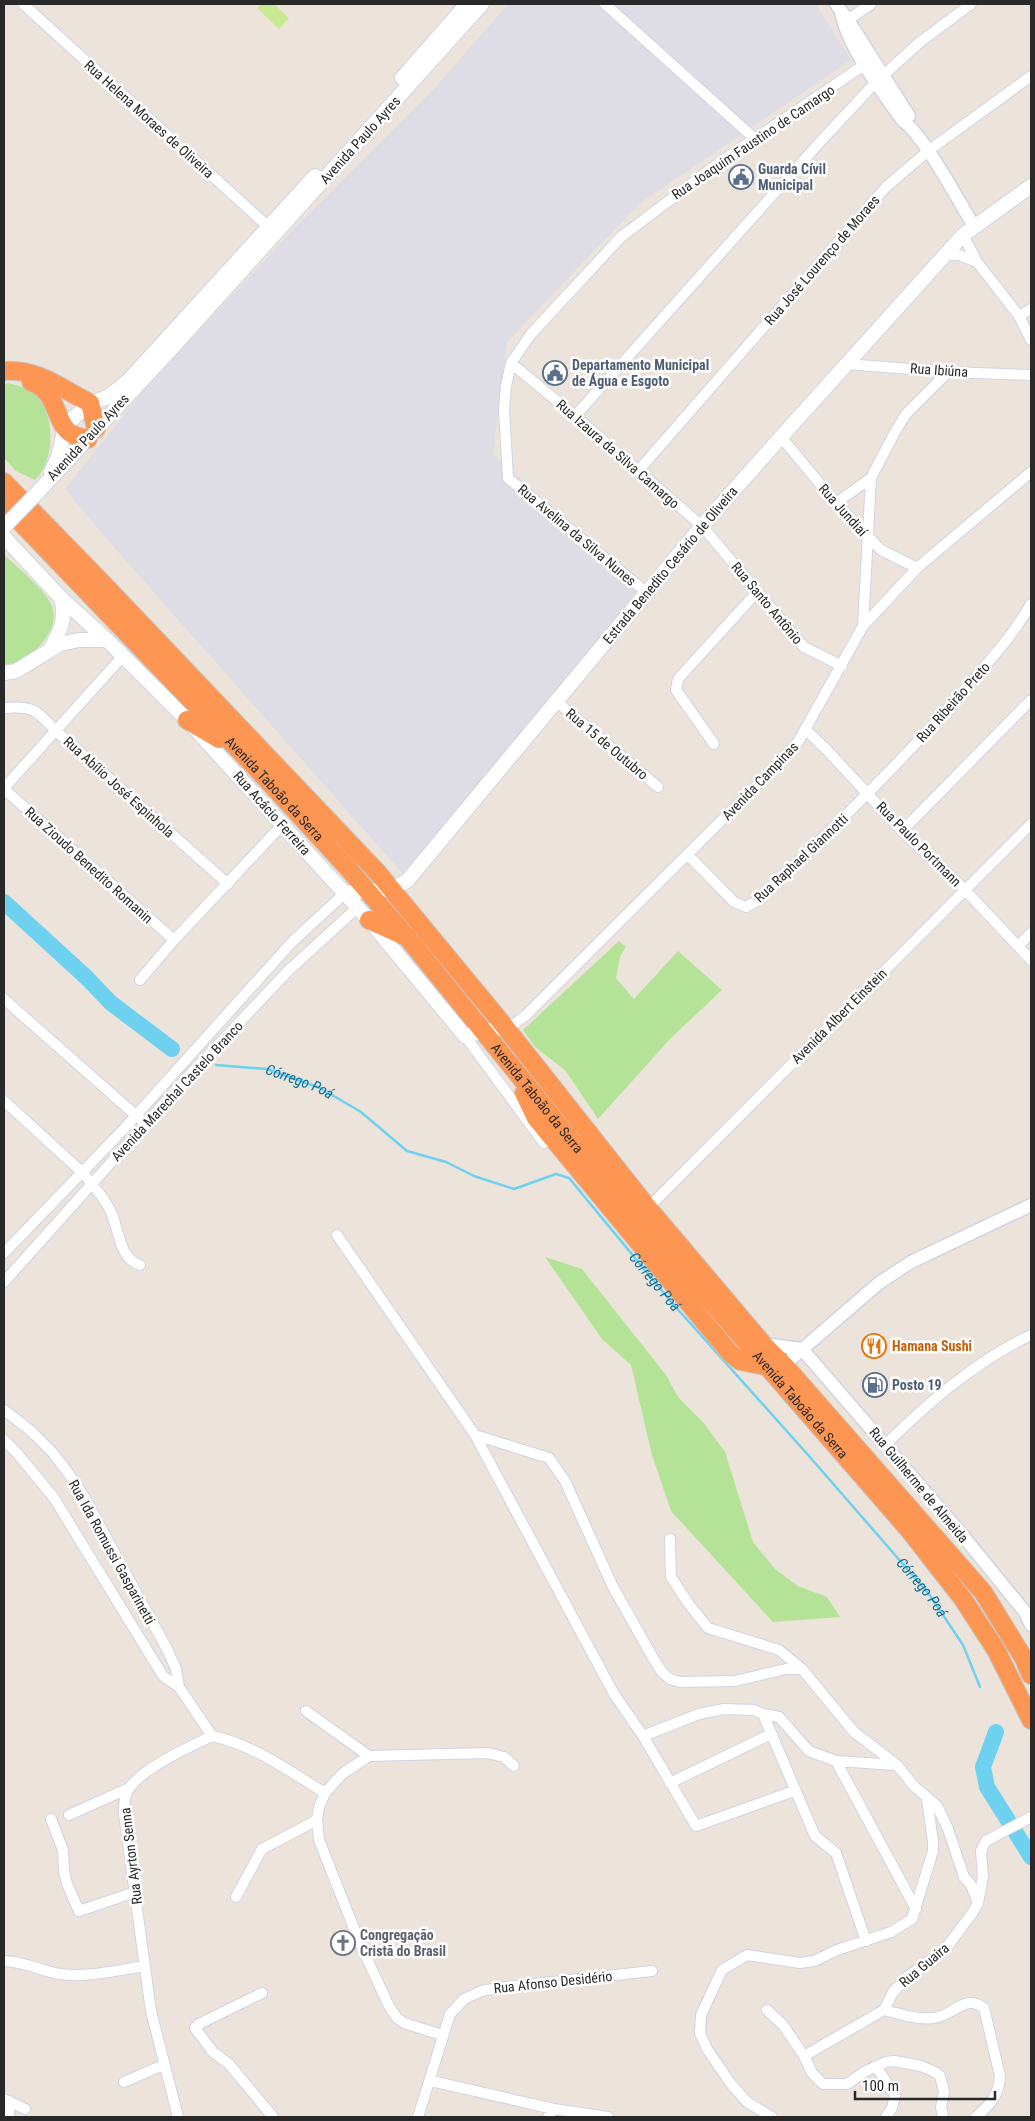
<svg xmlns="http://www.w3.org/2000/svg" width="1035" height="2121" font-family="'Roboto Condensed',sans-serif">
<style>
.industrial{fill:#dedce4}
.green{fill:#b4e397}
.pitch{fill:#c9ea92}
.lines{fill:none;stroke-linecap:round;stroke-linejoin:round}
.stream{stroke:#6dd1ef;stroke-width:2.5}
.river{stroke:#6dd1ef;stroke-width:16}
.minor-casing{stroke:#d0d4e2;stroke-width:12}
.tertiary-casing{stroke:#d0d4e2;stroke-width:15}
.secondary-casing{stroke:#d0d4e2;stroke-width:16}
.motorway-casing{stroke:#c7c7c7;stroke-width:20}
.minor{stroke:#fff;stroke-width:10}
.tertiary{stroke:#fff;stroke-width:12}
.secondary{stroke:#fff;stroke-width:14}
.motorway{stroke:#fe9653;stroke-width:18}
.secondary-bridge-casing{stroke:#d0d4e2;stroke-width:16;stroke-linecap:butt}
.secondary-bridge{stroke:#fff;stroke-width:14}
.labels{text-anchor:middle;stroke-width:5;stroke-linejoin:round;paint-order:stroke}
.street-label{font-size:14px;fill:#292929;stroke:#fff}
.service-label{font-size:14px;font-weight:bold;fill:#4e5e75;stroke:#fff;text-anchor:start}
.food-label{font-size:14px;font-weight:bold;fill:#c56008;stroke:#fff;text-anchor:start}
.worship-label{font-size:14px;font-weight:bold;fill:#5b616d;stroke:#fff;text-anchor:start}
.water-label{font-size:15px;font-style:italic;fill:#0d6f9a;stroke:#fff}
</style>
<rect width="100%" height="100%" fill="#ece4db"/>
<path class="industrial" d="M 508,4 L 816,4 L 851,60 L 639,204 L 507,342 L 493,454 L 642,588 L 404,875 L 111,544 L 65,489 L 145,389 L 288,235 L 433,90 Z"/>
<path class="green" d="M 8,383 C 15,385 24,387 30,391 C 57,407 56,460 35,480 L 16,471 L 4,458 L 4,385 Z
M 4,555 C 17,567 46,590 52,606 C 57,618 51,632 43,642 C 33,654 20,663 4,665 Z
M 619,941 L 626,947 L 620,957 L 616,978 L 634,999 L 678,951 L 722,990 L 670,1039 L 598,1119 L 565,1070 L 535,1047 L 523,1030 Z
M 545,1257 L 582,1269 L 666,1375 L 678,1397 L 704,1423 L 725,1452 L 753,1542 L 775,1569 L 798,1586 L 827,1597 L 840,1617 L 773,1622 L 671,1511 L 652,1455 L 631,1365 L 602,1339 Z"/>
<path class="pitch" d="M 261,4 L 274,4 L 289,18 L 279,29 L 257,8 Z"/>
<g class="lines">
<path class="stream" id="s1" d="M 216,1065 L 267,1069 L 320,1088 L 361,1112 L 407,1151 L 446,1162 L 474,1176 L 514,1189 L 556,1174 L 569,1178 L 673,1304 L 809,1456 L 929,1594 L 963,1645 L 980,1687"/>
<path class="river" d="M 4,902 L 87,978 L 111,1003 L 172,1049
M 996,1732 L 983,1767 L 987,1787 L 1031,1857"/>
<defs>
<path id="minor" d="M 23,4 L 272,230
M 605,4 L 755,139
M 843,23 L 871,4
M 963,235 L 977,262 L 1019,316 L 1031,340
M 945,255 L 959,255 L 977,262
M 1019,316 L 1031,309
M 511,363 L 575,416 L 702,526 L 804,647 L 842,666
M 847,364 L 948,372 L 1031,375
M 575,416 L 820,142 L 876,82 L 920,42 L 971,4
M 781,437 L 836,503 L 881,550 L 917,568
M 638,471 L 886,187 L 928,151 L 1031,76
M 836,503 L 871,478
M 646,592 L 508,478 L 504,409 L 506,386 L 511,363 L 531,334 L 621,237 L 716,165 L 870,61
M 863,626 L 871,478 L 895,432 L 906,414 L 948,372
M 556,701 L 658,787
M 4,708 C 33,706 35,709 55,730 L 228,884
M 805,729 L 825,748 L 902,831 L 964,889 L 1031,960
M 714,744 L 676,690 L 678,679 L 758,591
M 4,788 L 123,656
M 4,789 L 174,940
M 902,831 L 1031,700
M 688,855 L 734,902 L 746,907 L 757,901 C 826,835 895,769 958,697 C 984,667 1011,639 1031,604
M 1018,946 L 1031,933
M 140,980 L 174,940 L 283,824
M 4,999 L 140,1119
M 505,1027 L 514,1024 L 525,1016 L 780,762 L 798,742 L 863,626 L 917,568 L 1031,472
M 465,1036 L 544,1143
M 4,1101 L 83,1173 C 92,1184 102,1195 109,1208 C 119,1225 118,1259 140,1265
M 648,1208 L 1031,824
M 337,1235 L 475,1435 L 614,1694 L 643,1736 L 696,1826 L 794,1791
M 4,1253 L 121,1132 L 292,942 L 345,893
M 4,1282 L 184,1081 L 288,971 L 358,907
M 4,1410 L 31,1431 L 52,1452 L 66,1470 L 83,1495 L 167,1649 L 176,1669 L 179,1687
M 475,1435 L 549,1458 L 565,1481 L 613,1587 L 653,1658 L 662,1672 L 670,1679 L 680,1682 L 735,1681 L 786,1669 L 802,1669
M 4,1440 L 17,1453 L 54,1498 L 163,1676 L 179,1687 L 212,1736
M 885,1445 C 929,1402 976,1361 1031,1335
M 670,1539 L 671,1577 L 688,1603 L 708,1628 L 779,1650 L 802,1669 L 854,1732 L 897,1765 L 914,1786 L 937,1806 L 948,1829 L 964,1877 L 971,1885 L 978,1903
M 306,1711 L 369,1756
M 763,1714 L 815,1836 L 836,1853 L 866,1941
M 643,1736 L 699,1714 L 724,1709 L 754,1710 L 763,1714 L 779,1717 L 809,1751 L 836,1761 L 896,1765
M 836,1761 L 916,1909
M 670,1783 L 771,1734
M 69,1815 L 129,1788
M 51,1819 L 63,1850 L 64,1871 L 67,1884 L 79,1911 L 135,1892
M 236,1897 L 262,1849 L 317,1820
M 4,1961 C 23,1961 41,1971 60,1974 C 87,1978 117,1970 145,1966
M 262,1993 L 199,2024 L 195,2028 L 213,2052 L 229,2064 L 273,2117
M 767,2010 L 783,2025 L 804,2056 L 812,2073 L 823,2084 L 847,2084 L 866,2071 L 886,2062 L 894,2061 L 921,2066 L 935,2072 L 940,2076 L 944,2091 L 941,2107 L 943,2117
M 442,2035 L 404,2023 L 397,2018 L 389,2006 L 361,1946 L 319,1840 L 317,1820 L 319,1807 L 325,1793 L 342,1774 L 369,1756 L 488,1753 L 504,1757 L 514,1766
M 804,2056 L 884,2010
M 876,2066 L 895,2096 L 892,2108 L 886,2117
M 431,2081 L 554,2109 L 608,2117
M 124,2082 L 163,2065
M 4,2099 L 25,2109
M 9,2117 L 9,2101
M 178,2117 L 151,2011 L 124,1814 C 124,1805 124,1795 130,1787 C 145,1767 189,1747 212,1736 C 254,1745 289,1771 325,1793
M 418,2117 L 450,2014 L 464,1999 L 482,1991 L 497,1988 L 652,1971
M 548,2117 L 554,2109
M 772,2117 L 747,2102 L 731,2084 L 707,2049 L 700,2033 L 701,2015 L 722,1970 L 747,1955 L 800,1963 L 814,1961 L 837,1950 L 891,1932 L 912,1919 L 933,1851 L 933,1842 L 927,1799
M 976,2117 C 990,2105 999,2095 1000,2076 L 984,2008 C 965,1993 953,2016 934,2018 C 916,2020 901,2014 884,2010 L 893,1992 L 908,1976 L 944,1951 L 973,1912 L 978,1903 L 983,1876 L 981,1851 L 986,1841 L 1031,1817"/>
<path id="tertiary" d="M 836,4 L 848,20 L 909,116
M 841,11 C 846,45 883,93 903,121 C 923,134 959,202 974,226
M 763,1344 L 802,1349
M 802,1349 L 959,1531 L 1025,1612 L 1031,1625
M 784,1365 L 879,1283 L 911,1262 L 1031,1205"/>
<path id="secondary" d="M 402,78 L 467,4
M 51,472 L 58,457 L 65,428 L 69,422 L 90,403 L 108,397 L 128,381 L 315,176
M 38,492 L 172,348 L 482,4
M 4,537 L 61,598 L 107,640 L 187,720 L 369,920 L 465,1036 L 505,1027
M 51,648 C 60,631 67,618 61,598
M 4,673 L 16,671 L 60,644 L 79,640 L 107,640
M 345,893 L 391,889 L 407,881 L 702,526 L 781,437 L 963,235 L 1031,186"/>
<g id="motorway">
<path d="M 4,371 C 39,369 60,388 90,403 L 96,429"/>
<path d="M 31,382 C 59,391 54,424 72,434 C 77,437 83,438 88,439"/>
<path d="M 4,482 L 109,590 L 378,873 L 505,1027 L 648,1208 L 763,1344 L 784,1365 L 983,1592 L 1023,1657 L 1031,1675"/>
<path id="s2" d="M 4,505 L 257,769 L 346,866 L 407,937 L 576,1146 L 910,1531 L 963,1599 L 996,1650 L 1031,1720"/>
<path d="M 187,720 L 219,739"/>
<path d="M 369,920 L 402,935"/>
<path d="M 524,1093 L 536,1118 L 730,1353 L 740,1361 L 770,1367"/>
</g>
</defs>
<use href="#minor" class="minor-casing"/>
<use href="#tertiary" class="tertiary-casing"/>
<use href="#secondary" class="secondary-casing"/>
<use href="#motorway" class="motorway-casing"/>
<use href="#minor" class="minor"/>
<use href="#tertiary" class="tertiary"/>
<use href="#secondary" class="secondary"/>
<use href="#motorway" class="motorway"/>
<defs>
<path id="secondary-bridge" d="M 4,527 L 38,492"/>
</defs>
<use href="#secondary-bridge" class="secondary-bridge-casing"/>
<use href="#secondary-bridge" class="secondary-bridge"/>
</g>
<defs>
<symbol id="civic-ring" viewBox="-11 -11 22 22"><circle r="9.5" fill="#fff" stroke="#5c6f8a" stroke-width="1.5"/><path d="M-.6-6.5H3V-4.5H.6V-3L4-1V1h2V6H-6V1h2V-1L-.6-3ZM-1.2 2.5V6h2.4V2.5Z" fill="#5c6f8a"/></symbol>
<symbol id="restaurant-ring" viewBox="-11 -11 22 22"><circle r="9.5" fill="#fff" stroke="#e8710a" stroke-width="1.5"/><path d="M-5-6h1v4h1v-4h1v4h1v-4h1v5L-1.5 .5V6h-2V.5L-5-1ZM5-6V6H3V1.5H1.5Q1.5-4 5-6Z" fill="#e8710a"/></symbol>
<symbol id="fuel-ring" viewBox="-11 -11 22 22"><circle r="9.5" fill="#fff" stroke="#5c6f8a" stroke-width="1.5"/><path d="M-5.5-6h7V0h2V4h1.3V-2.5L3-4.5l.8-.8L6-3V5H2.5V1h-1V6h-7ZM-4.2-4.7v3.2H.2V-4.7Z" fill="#5c6f8a"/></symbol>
<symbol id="church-ring" viewBox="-11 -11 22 22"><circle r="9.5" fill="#fff" stroke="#6b7280" stroke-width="1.5"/><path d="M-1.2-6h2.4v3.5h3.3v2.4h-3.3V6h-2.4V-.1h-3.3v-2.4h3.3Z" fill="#6b7280"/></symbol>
</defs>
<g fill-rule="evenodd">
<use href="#civic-ring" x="727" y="163" width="28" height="28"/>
<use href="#civic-ring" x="541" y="359" width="28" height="28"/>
<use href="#restaurant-ring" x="860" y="1332" width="28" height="28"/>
<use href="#fuel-ring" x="861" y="1371" width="28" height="28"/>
<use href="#church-ring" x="329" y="1929" width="28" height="28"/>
</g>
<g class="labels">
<g class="street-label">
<text transform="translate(149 119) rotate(42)" y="5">Rua Helena Moraes de Oliveira</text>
<text transform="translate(360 140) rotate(-48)" y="5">Avenida Paulo Ayres</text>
<text transform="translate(753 142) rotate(-34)" y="5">Rua Joaquim Faustino de Camargo</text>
<text transform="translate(822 260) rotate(-49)" y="5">Rua José Lourenço de Moraes</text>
<text transform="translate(939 370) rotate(4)" y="5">Rua Ibiúna</text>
<text transform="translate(88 437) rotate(-47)" y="5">Avenida Paulo Ayres</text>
<text transform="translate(618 454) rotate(41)" y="5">Rua Izaura da Silva Camargo</text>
<text transform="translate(843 510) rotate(48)" y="5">Rua Jundiaí</text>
<text transform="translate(577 535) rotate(40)" y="5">Rua Avelina da Silva Nunes</text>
<text transform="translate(670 565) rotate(-50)" y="5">Estrada Benedito Cesário de Oliveira</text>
<text transform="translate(767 603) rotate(50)" y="5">Rua Santo Antônio</text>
<text transform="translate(953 702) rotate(-48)" y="5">Rua Ribeirão Preto</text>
<text transform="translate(607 744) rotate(40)" y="5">Rua 15 de Outubro</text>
<text transform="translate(760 781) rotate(-46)" y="5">Avenida Campinas</text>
<text transform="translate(119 787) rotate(42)" y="5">Rua Abílio José Espinhola</text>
<text dy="5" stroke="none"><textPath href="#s2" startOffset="392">Avenida Taboão da Serra</textPath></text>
<text transform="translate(272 813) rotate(48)" y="5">Rua Acácio Ferreira</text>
<text transform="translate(919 844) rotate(45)" y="5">Rua Paulo Portmann</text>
<text transform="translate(801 858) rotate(-43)" y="5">Rua Raphael Giannotti</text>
<text transform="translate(89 865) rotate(42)" y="5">Rua Zioudo Benedito Romanin</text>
<text transform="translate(839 1016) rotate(-45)" y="5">Avenida Albert Einstein</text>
<text transform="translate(177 1091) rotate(-47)" y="5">Avenida Marechal Castelo Branco</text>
<text dy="5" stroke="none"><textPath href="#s2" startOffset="798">Avenida Taboão da Serra</textPath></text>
<text dy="5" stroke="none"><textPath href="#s2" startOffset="1202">Avenida Taboão da Serra</textPath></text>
<text transform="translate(919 1485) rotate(50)" y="5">Rua Guilherme de Almeida</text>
<text transform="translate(112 1552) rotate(61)" y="5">Rua Ida Romussi Gasparinetti</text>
<text transform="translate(131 1856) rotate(-97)" y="5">Rua Ayrton Senna</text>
<text transform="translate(924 1965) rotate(-40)" y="5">Rua Guaira</text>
<text transform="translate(553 1982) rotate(-6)" y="5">Rua Afonso Desidério</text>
</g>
<g class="service-label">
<text x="758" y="174">Guarda Cívil<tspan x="758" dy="16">Municipal</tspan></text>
<text x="572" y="370">Departamento Municipal<tspan x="572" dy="16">de Água e Esgoto</tspan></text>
<text x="892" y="1390">Posto 19</text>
</g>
<g class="food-label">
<text x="892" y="1351">Hamana Sushi</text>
</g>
<g class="worship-label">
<text x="360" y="1940">Congregação<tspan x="360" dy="16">Cristã do Brasil</tspan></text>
</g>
<g class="water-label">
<text dy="5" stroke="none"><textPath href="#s1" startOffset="86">Córrego Poá</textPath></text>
<text dy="5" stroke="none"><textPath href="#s1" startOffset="522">Córrego Poá</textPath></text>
<text dy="5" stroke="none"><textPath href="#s1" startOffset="928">Córrego Poá</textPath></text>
</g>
</g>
<rect width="1035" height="2121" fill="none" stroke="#292929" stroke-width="10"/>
<path d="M855 2091v8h140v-8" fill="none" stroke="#292929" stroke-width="2.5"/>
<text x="862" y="2091" font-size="15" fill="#292929" stroke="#ffffff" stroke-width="4" paint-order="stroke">100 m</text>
</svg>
